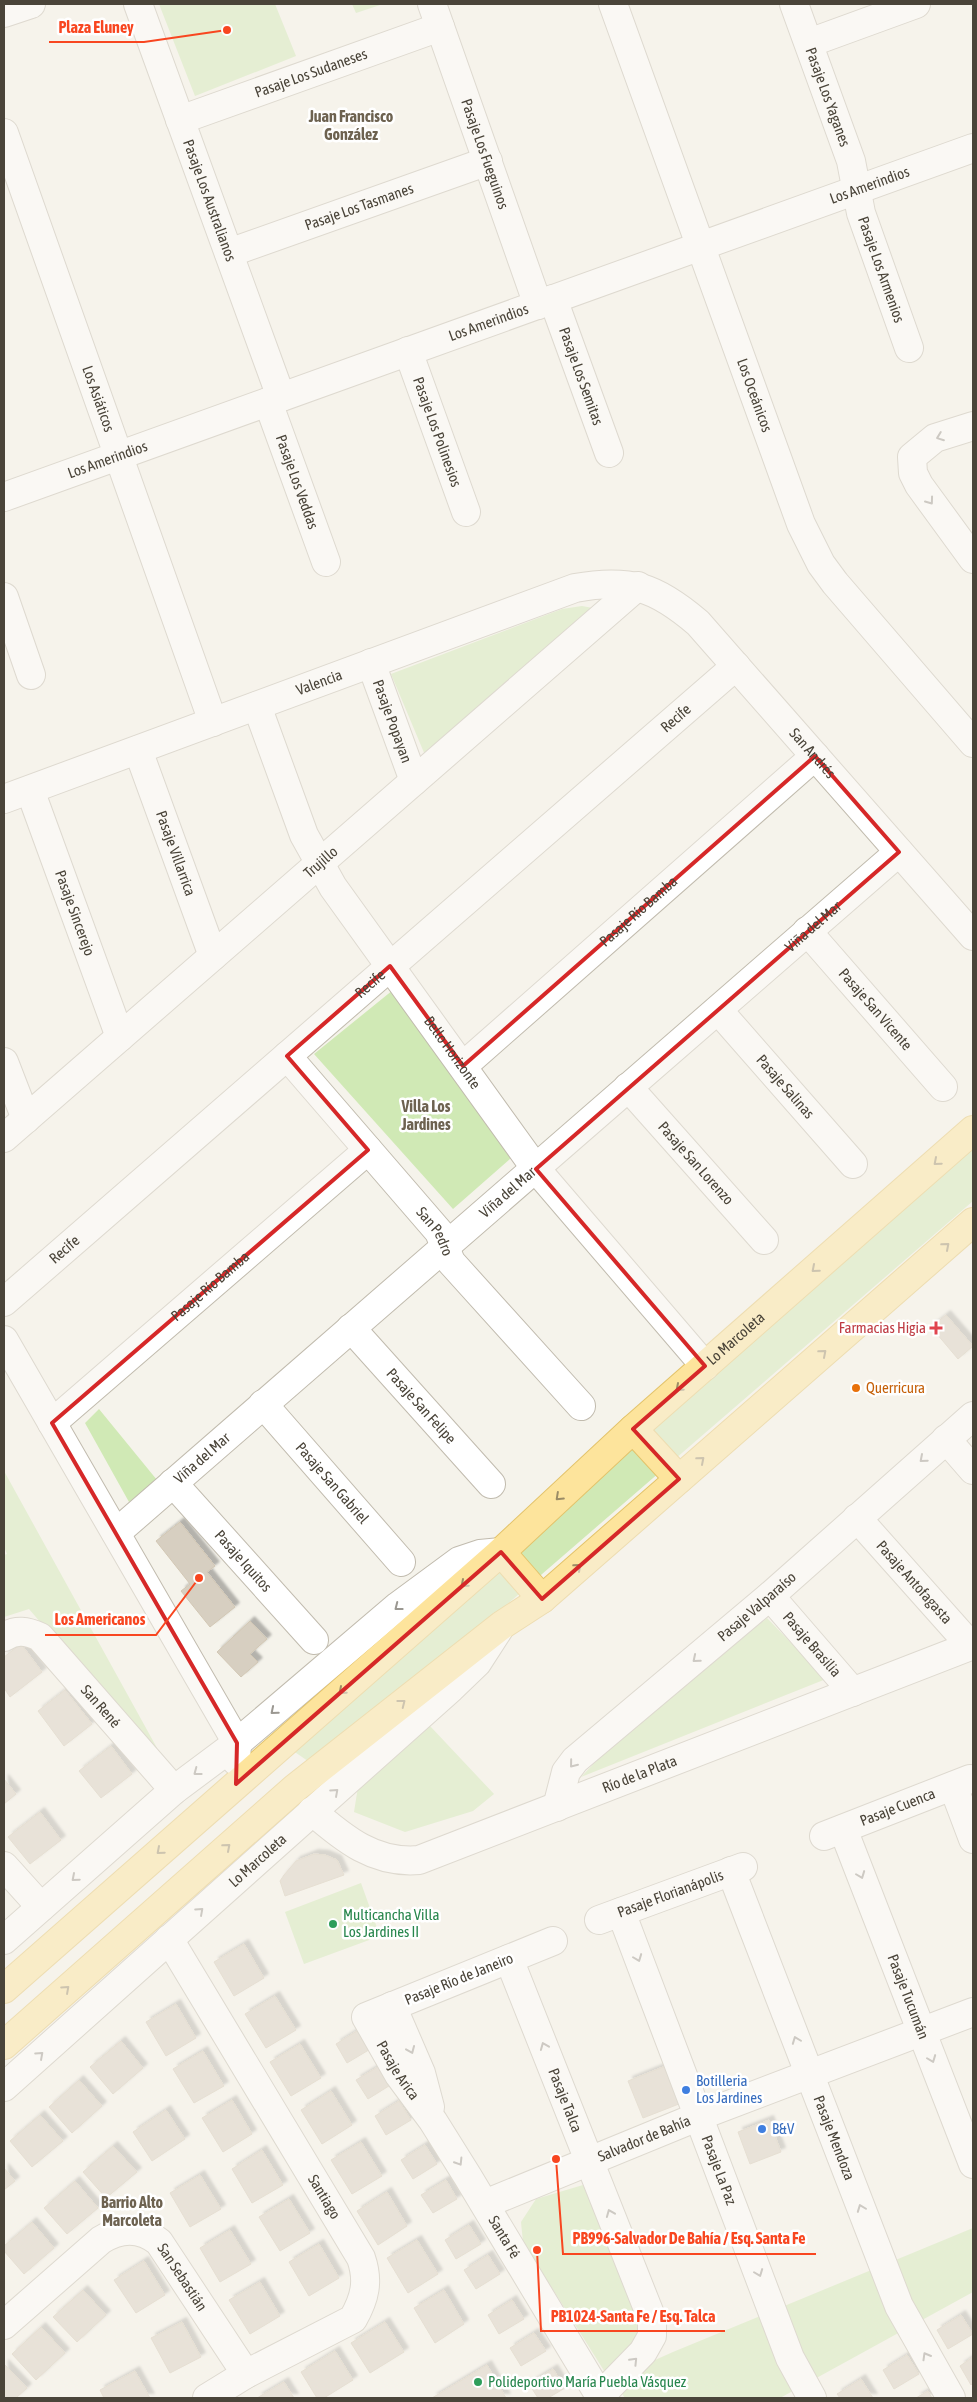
<svg xmlns="http://www.w3.org/2000/svg" width="977" height="2402" font-family="'Asap Condensed',sans-serif">
<style>
.green{fill:#d0e9b5}
.building{fill:#d7cfc1;stroke:#d2c7b4;filter:url(#shadow)}
.lines{fill:none;stroke-linecap:round;stroke-linejoin:round}
.minor-casing{stroke:#c1bbae;stroke-width:30}
.major-casing{stroke:#e3c36b;stroke-width:30}
.minor{stroke:#fff;stroke-width:28}
.major{stroke:#fde49c;stroke-width:28}
.oneway{stroke:#9b9892}
.oneway2{stroke:#9b8c66}
.marked{fill:none;stroke:#d62828;stroke-width:4;stroke-linejoin:round}
.health-dot{fill:#e0444e;stroke:#fff;stroke-width:2}
.food-dot{fill:#e8710a;stroke:#fff;stroke-width:2}
.leisure-dot{fill:#2e9e5b;stroke:#fff;stroke-width:2}
.shop-dot{fill:#3f7fe0;stroke:#fff;stroke-width:2}
.labels{text-anchor:middle;stroke-width:5;stroke-linejoin:round;paint-order:stroke}
.street-label{font-size:15px;fill:#4a4439;stroke:#fff}
.health-label{font-size:15px;fill:#be3a42;stroke:#fff;text-anchor:end}
.food-label{font-size:15px;fill:#c56008;stroke:#fff;text-anchor:start}
.leisure-label{font-size:15px;fill:#27864d;stroke:#fff;text-anchor:start}
.shop-label{font-size:15px;fill:#366cbe;stroke:#fff;text-anchor:start}
.neighbourhood-label{font-size:16px;font-weight:bold;fill:#6d6250;stroke:#fff}
.leader{fill:none;stroke:#f84620;stroke-width:2}
.callout-dot{fill:#f84620;stroke:#fff;stroke-width:2}
.callout-label{font-size:16px;text-anchor:middle;font-weight:bold;fill:#f84620;stroke:#fff;stroke-width:5;stroke-linejoin:round;paint-order:stroke}
</style>
<defs>
<filter id="shadow"><feDropShadow dx="4.5" dy="-4.5" stdDeviation="1" flood-color="#0004"/></filter>
</defs>
<rect width="100%" height="100%" fill="#f5f3eb"/>
<path class="green" d="M 159,4 L 275,4 L 296,56 L 195,96 Z
M 352,4 L 383,4 L 356,13 Z
M 582,606 L 598,609 L 425,755 L 391,674 L 562,609 Z
M 393,990 L 511,1158 L 453,1209 L 314,1054 Z
M 973,1144 L 973,1201 L 318,1768 L 289,1748 Z
M 99,1409 L 157,1480 L 129,1502 L 85,1423 Z
M 4,1471 L 157,1748 L 150,1750 L 29,1609 L 4,1617 L 4,1555 L 7,1554 L 4,1547 Z
M 767,1618 L 826,1679 L 581,1777 L 605,1752 Z
M 430,1726 L 494,1794 L 473,1811 L 405,1832 L 354,1812 L 358,1787 Z
M 361,1883 L 380,1936 L 304,1964 L 285,1912 Z
M 583,2185 L 648,2333 L 608,2377 L 523,2242 L 521,2222 L 536,2199 Z
M 973,2228 L 973,2292 L 780,2398 L 625,2398 L 620,2391 L 637,2368 L 673,2352 Z"/>
<path class="building" d="M 946,1315 L 973,1346 L 958,1359 L 931,1327 Z
M 180,1522 L 215,1566 L 207,1572 L 235,1607 L 210,1627 L 181,1591 L 190,1584 L 156,1541 Z
M 250,1621 L 267,1639 L 250,1654 L 258,1662 L 241,1677 L 217,1652 Z
M 21,1644 L 42,1672 L 10,1697 L 4,1688 L 4,1657 Z
M 65,1690 L 92,1724 L 64,1746 L 38,1711 Z
M 111,1746 L 132,1774 L 101,1798 L 79,1771 Z
M 4,1779 L 16,1794 L 4,1804 Z
M 40,1812 L 61,1840 L 30,1864 L 8,1837 Z
M 314,1854 L 325,1855 L 337,1860 L 344,1875 L 285,1896 L 280,1881 L 284,1875 L 296,1861 Z
M 244,1944 L 264,1978 L 234,1996 L 214,1962 Z
M 275,1996 L 296,2030 L 266,2048 L 245,2014 Z
M 176,2004 L 196,2038 L 166,2056 L 146,2022 Z
M 360,2029 L 372,2048 L 347,2063 L 336,2044 Z
M 121,2041 L 143,2068 L 113,2094 L 90,2067 Z
M 300,2044 L 321,2078 L 291,2096 L 270,2062 Z
M 203,2051 L 224,2086 L 194,2103 L 173,2069 Z
M 381,2065 L 392,2084 L 368,2099 L 356,2080 Z
M 668,2065 L 684,2102 L 643,2118 L 628,2081 Z
M 79,2080 L 102,2106 L 72,2133 L 49,2107 Z
M 331,2091 L 352,2125 L 322,2144 L 301,2110 Z
M 232,2100 L 252,2134 L 223,2152 L 202,2118 Z
M 399,2101 L 411,2120 L 386,2135 L 375,2116 Z
M 166,2110 L 185,2139 L 152,2161 L 133,2132 Z
M 40,2115 L 63,2141 L 32,2167 L 10,2141 Z
M 769,2120 L 781,2152 L 750,2164 L 738,2132 Z
M 361,2142 L 382,2176 L 352,2194 L 331,2160 Z
M 425,2145 L 437,2164 L 413,2179 L 401,2160 Z
M 113,2146 L 137,2172 L 106,2198 L 83,2172 Z
M 262,2150 L 283,2185 L 252,2203 L 232,2169 Z
M 4,2168 L 15,2181 L 4,2190 Z
M 200,2175 L 221,2209 L 190,2227 L 170,2193 Z
M 446,2180 L 457,2199 L 433,2213 L 421,2195 Z
M 75,2181 L 98,2208 L 67,2234 L 44,2208 Z
M 387,2192 L 407,2226 L 378,2245 L 357,2211 Z
M 289,2199 L 310,2233 L 280,2251 L 259,2217 Z
M 32,2222 L 54,2248 L 24,2274 L 4,2251 L 4,2246 Z
M 469,2225 L 481,2244 L 456,2259 L 445,2240 Z
M 230,2230 L 251,2264 L 220,2282 L 200,2248 Z
M 417,2240 L 438,2274 L 408,2293 L 387,2258 Z
M 319,2244 L 339,2278 L 309,2296 L 289,2262 Z
M 488,2255 L 500,2274 L 476,2289 L 464,2270 Z
M 144,2261 L 165,2295 L 136,2313 L 114,2280 Z
M 260,2282 L 280,2316 L 250,2334 L 229,2300 Z
M 83,2290 L 106,2315 L 77,2342 L 53,2317 Z
M 444,2290 L 464,2324 L 435,2343 L 414,2308 Z
M 512,2300 L 524,2319 L 499,2334 L 488,2315 Z
M 961,2315 L 973,2334 L 948,2349 L 937,2330 Z
M 182,2322 L 201,2357 L 170,2373 L 151,2338 Z
M 385,2322 L 404,2352 L 370,2373 L 351,2343 Z
M 41,2327 L 65,2353 L 36,2380 L 12,2354 Z
M 534,2333 L 546,2351 L 521,2366 L 510,2348 Z
M 335,2351 L 353,2380 L 324,2398 L 317,2398 L 301,2372 Z
M 907,2355 L 919,2374 L 894,2389 L 883,2370 Z
M 973,2357 L 973,2383 L 971,2385 L 960,2366 Z
M 4,2364 L 27,2388 L 16,2398 L 4,2398 Z
M 487,2365 L 506,2398 L 432,2398 Z
M 553,2369 L 565,2388 L 548,2398 L 538,2398 L 529,2384 Z
M 135,2371 L 150,2398 L 104,2398 L 100,2390 Z
M 861,2379 L 873,2398 L 840,2398 L 837,2394 Z
M 284,2382 L 294,2398 L 257,2398 Z
M 928,2391 L 932,2398 L 916,2398 Z"/>
<g class="lines">
<defs>
<g id="minor">
<path id="s1" d="M 138,4 L 281,397"/>
<path id="s2" d="M 432,4 L 538,305"/>
<path id="s3" d="M 613,4 L 801,524 L 821,564 L 835,583 L 973,743"/>
<path id="s4" d="M 794,4 L 851,161 L 861,213 L 909,348"/>
<path d="M 4,13 L 31,4"/>
<path d="M 809,43 L 916,4"/>
<path id="s5" d="M 180,120 L 440,27"/>
<path id="s6" d="M 4,133 L 213,722"/>
<path id="s7" d="M 229,253 L 488,161"/>
<path id="s8" d="M 553,299 L 609,453"/>
<path id="s9" d="M 408,351 L 466,512"/>
<path id="s10" d="M 268,402 L 326,562"/>
<path d="M 973,426 L 935,438 L 912,457 L 913,473 L 919,485 L 973,559"/>
<path id="s11" d="M 4,497 L 973,148"/>
<path d="M 4,597 L 31,675"/>
<path id="s12" d="M 371,663 L 414,781"/>
<path id="s13" d="M 257,706 L 304,835 L 333,887 L 536,1169 L 705,1366"/>
<path id="s14" d="M 138,750 L 213,956"/>
<path id="s15" d="M 30,790 L 120,1037"/>
<path id="s16" d="M 4,799 L 575,588 C 630,578 656,587 698,623 L 973,936"/>
<path id="s17" d="M 807,931 L 943,1087"/>
<path id="s18" d="M 718,1010 L 853,1164"/>
<path id="s19" d="M 287,1056 L 439,1232 L 451,1262 L 581,1406"/>
<path d="M 4,1062 L 26,1119"/>
<path id="s20" d="M 463,1066 L 815,756"/>
<path id="s21" d="M 628,1087 L 764,1240"/>
<path id="s22" d="M 4,1138 L 638,586"/>
<path id="s23" d="M 4,1302 L 736,666"/>
<path id="s24" d="M 351,1328 L 491,1484"/>
<path d="M 4,1340 L 237,1743 L 236,1761"/>
<path id="s25" d="M 263,1404 L 401,1562"/>
<path id="s26" d="M 52,1423 L 368,1150"/>
<path d="M 946,1439 L 973,1470"/>
<path id="s27" d="M 173,1483 L 314,1640"/>
<path id="s28" d="M 857,1518 L 971,1646"/>
<path id="s29" d="M 116,1533 L 899,852"/>
<path id="s30" d="M 770,1596 L 853,1692"/>
<path id="s31" d="M 4,1637 C 16,1629 27,1631 40,1637 L 174,1790"/>
<path d="M 953,1786 L 973,1839"/>
<path id="s32" d="M 557,1807 L 566,1772 L 575,1760 L 770,1596 L 973,1416"/>
<path id="s33" d="M 312,1811 C 344,1839 375,1864 419,1860 L 973,1645"/>
<path id="s34" d="M 843,1829 L 973,2164"/>
<path id="s35" d="M 824,1836 L 970,1779"/>
<path d="M 4,1866 L 41,1907"/>
<path id="s36" d="M 731,1871 L 899,2306 L 951,2398"/>
<path id="s37" d="M 621,1912 L 790,2358 L 812,2398"/>
<path id="s38" d="M 599,1920 L 743,1867"/>
<path id="s39" d="M 169,1939 L 361,2258 C 369,2281 365,2298 353,2319 L 246,2374 L 207,2398"/>
<path d="M 4,1940 L 174,1790 L 237,1743 L 398,1606 L 459,1561 L 480,1554 L 501,1552"/>
<path id="s40" d="M 553,1941 L 366,2017 L 399,2075 L 433,2121 L 468,2177 L 601,2398"/>
<path id="s41" d="M 509,1959 L 652,2319 L 652,2336 L 643,2352 L 600,2396"/>
<path d="M 392,2006 L 421,2073 L 430,2107"/>
<path id="s42" d="M 4,2087 L 451,1688 L 477,1663 L 499,1629"/>
<path id="s43" d="M 485,2204 L 697,2117 L 973,2012"/>
<path id="s44" d="M 4,2325 L 101,2240 C 121,2227 141,2227 159,2242 L 246,2374"/>
</g>
<g id="major">
<path d="M 633,1429 L 679,1479"/>
<path d="M 501,1552 L 542,1599"/>
<path id="s45" d="M 4,1989 L 501,1552 L 633,1429 L 973,1130"/>
<path d="M 4,2045 L 295,1788 L 502,1625 L 542,1599 L 973,1222"/>
</g>
</defs>
<use href="#minor" class="minor-casing"/>
<use href="#major" class="major-casing"/>
<use href="#minor" class="minor"/>
<use href="#major" class="major"/>
</g>
<defs><path id="oneway-chevron" d="M-2-3.5L2.5 0L-2 3.5" fill="none" stroke-width="1.6" stroke-linecap="round" stroke-linejoin="round" transform="scale(1.25)"/></defs>
<g class="oneway">
<use href="#oneway-chevron" transform="translate(940 437) rotate(159)"/>
<use href="#oneway-chevron" transform="translate(930 501) rotate(54)"/>
<use href="#oneway-chevron" transform="translate(923 1459) rotate(139)"/>
<use href="#oneway-chevron" transform="translate(398 1607) rotate(142)"/>
<use href="#oneway-chevron" transform="translate(696 1659) rotate(140)"/>
<use href="#oneway-chevron" transform="translate(274 1711) rotate(140)"/>
<use href="#oneway-chevron" transform="translate(573 1764) rotate(129)"/>
<use href="#oneway-chevron" transform="translate(197 1772) rotate(143)"/>
<use href="#oneway-chevron" transform="translate(335 1792) rotate(-42)"/>
<use href="#oneway-chevron" transform="translate(861 1875) rotate(69)"/>
<use href="#oneway-chevron" transform="translate(75 1878) rotate(139)"/>
<use href="#oneway-chevron" transform="translate(200 1911) rotate(-42)"/>
<use href="#oneway-chevron" transform="translate(638 1958) rotate(69)"/>
<use href="#oneway-chevron" transform="translate(796 2040) rotate(-111)"/>
<use href="#oneway-chevron" transform="translate(544 2046) rotate(-112)"/>
<use href="#oneway-chevron" transform="translate(411 2050) rotate(67)"/>
<use href="#oneway-chevron" transform="translate(40 2055) rotate(-42)"/>
<use href="#oneway-chevron" transform="translate(932 2059) rotate(69)"/>
<use href="#oneway-chevron" transform="translate(459 2162) rotate(58)"/>
<use href="#oneway-chevron" transform="translate(861 2208) rotate(-111)"/>
<use href="#oneway-chevron" transform="translate(610 2213) rotate(-112)"/>
<use href="#oneway-chevron" transform="translate(759 2273) rotate(69)"/>
<use href="#oneway-chevron" transform="translate(926 2356) rotate(-120)"/>
<use href="#oneway-chevron" transform="translate(634 2361) rotate(-46)"/>
</g>
<g class="oneway2">
<use href="#oneway-chevron" transform="translate(937 1162) rotate(139)"/>
<use href="#oneway-chevron" transform="translate(946 1246) rotate(-41)"/>
<use href="#oneway-chevron" transform="translate(815 1269) rotate(139)"/>
<use href="#oneway-chevron" transform="translate(823 1353) rotate(-41)"/>
<use href="#oneway-chevron" transform="translate(679 1388) rotate(139)"/>
<use href="#oneway-chevron" transform="translate(701 1460) rotate(-41)"/>
<use href="#oneway-chevron" transform="translate(559 1497) rotate(137)"/>
<use href="#oneway-chevron" transform="translate(578 1567) rotate(-41)"/>
<use href="#oneway-chevron" transform="translate(464 1584) rotate(139)"/>
<use href="#oneway-chevron" transform="translate(342 1691) rotate(139)"/>
<use href="#oneway-chevron" transform="translate(402 1703) rotate(-38)"/>
<use href="#oneway-chevron" transform="translate(227 1847) rotate(-41)"/>
<use href="#oneway-chevron" transform="translate(160 1851) rotate(139)"/>
<use href="#oneway-chevron" transform="translate(66 1989) rotate(-42)"/>
</g>
<path d="M0 0H977V2402H0ZM 815,756 L 899,852 L 536,1169 L 705,1366 L 633,1429 L 679,1479 L 542,1599 L 501,1552 L 236,1784 L 237,1743 L 52,1423 L 368,1150 L 287,1056 L 390,966 L 463,1066 Z" fill="#f5f3eb" fill-opacity=".55" fill-rule="evenodd"/>
<path class="marked" d="M 815,756 L 899,852 L 536,1169 L 705,1366 L 633,1429 L 679,1479 L 542,1599 L 501,1552 L 236,1784 L 237,1743 L 52,1423 L 368,1150 L 287,1056 L 390,966 L 463,1066 Z"/>
<path class="health-dot" d="M933.5 1320.5h5v5h5v5h-5v5h-5v-5h-5v-5h5z"/>
<circle class="food-dot" cx="856" cy="1388" r="5"/>
<g class="leisure-dot">
<circle cx="333" cy="1924" r="5"/>
<circle cx="478" cy="2382" r="5"/>
</g>
<g class="shop-dot">
<circle cx="686" cy="2090" r="5"/>
<circle cx="762" cy="2129" r="5"/>
</g>
<g class="labels">
<g class="street-label">
<text dy="5" stroke="none"><textPath href="#s5" startOffset="139">Pasaje Los Sudaneses</textPath></text>
<text dy="5" stroke="none"><textPath href="#s4" startOffset="99">Pasaje Los Yaganes</textPath></text>
<text dy="5" stroke="none"><textPath href="#s2" startOffset="159">Pasaje Los Fueguinos</textPath></text>
<text dy="5" stroke="none"><textPath href="#s11" startOffset="920">Los Amerindios</textPath></text>
<text dy="5" stroke="none"><textPath href="#s1" startOffset="209">Pasaje Los Australianos</textPath></text>
<text dy="5" stroke="none"><textPath href="#s7" startOffset="138">Pasaje Los Tasmanes</textPath></text>
<text dy="5" stroke="none"><textPath href="#s4" startOffset="280">Pasaje Los Armenios</textPath></text>
<text dy="5" stroke="none"><textPath href="#s11" startOffset="515">Los Amerindios</textPath></text>
<text dy="5" stroke="none"><textPath href="#s8" startOffset="82">Pasaje Los Semitas</textPath></text>
<text dy="5" stroke="none"><textPath href="#s3" startOffset="416">Los Oceánicos</textPath></text>
<text dy="5" stroke="none"><textPath href="#s6" startOffset="282">Los Asiáticos</textPath></text>
<text dy="5" stroke="none"><textPath href="#s9" startOffset="86">Pasaje Los Polinesios</textPath></text>
<text dy="5" stroke="none"><textPath href="#s11" startOffset="110">Los Amerindios</textPath></text>
<text dy="5" stroke="none"><textPath href="#s10" startOffset="85">Pasaje Los Veddas</textPath></text>
<text dy="5" stroke="none"><textPath href="#s16" startOffset="336">Valencia</textPath></text>
<text dy="5" stroke="none"><textPath href="#s23" startOffset="890">Recife</textPath></text>
<text dy="5" stroke="none"><textPath href="#s12" startOffset="62">Pasaje Popayan</textPath></text>
<text dy="5" stroke="none"><textPath href="#s16" startOffset="916">San Andrés</textPath></text>
<text dy="5" stroke="none"><textPath href="#s14" startOffset="110">Pasaje Villarrica</textPath></text>
<text dy="5" stroke="none"><textPath href="#s22" startOffset="420">Trujillo</textPath></text>
<text dy="5" stroke="none"><textPath href="#s20" startOffset="234">Pasaje Río Bamba</textPath></text>
<text dy="5" stroke="none"><textPath href="#s15" startOffset="131">Pasaje Sincerejo</textPath></text>
<text dy="5" stroke="none"><textPath href="#s29" startOffset="924">Viña del Mar</textPath></text>
<text dy="5" stroke="none"><textPath href="#s23" startOffset="485">Recife</textPath></text>
<text dy="5" stroke="none"><textPath href="#s17" startOffset="104">Pasaje San Vicente</textPath></text>
<text dy="5" stroke="none"><textPath href="#s13" startOffset="401">Bello Horizonte</textPath></text>
<text dy="5" stroke="none"><textPath href="#s18" startOffset="102">Pasaje Salinas</textPath></text>
<text dy="5" stroke="none"><textPath href="#s21" startOffset="102">Pasaje San Lorenzo</textPath></text>
<text dy="5" stroke="none"><textPath href="#s29" startOffset="519">Viña del Mar</textPath></text>
<text dy="5" stroke="none"><textPath href="#s19" startOffset="230">San Pedro</textPath></text>
<text dy="5" stroke="none"><textPath href="#s23" startOffset="80">Recife</textPath></text>
<text dy="5" stroke="none"><textPath href="#s26" startOffset="209">Pasaje Río Bamba</textPath></text>
<text dy="5" stroke="none"><textPath href="#s45" startOffset="979">Lo Marcoleta</textPath></text>
<text dy="5" stroke="none"><textPath href="#s24" startOffset="105">Pasaje San Felipe</textPath></text>
<text dy="5" stroke="none"><textPath href="#s29" startOffset="114">Viña del Mar</textPath></text>
<text dy="5" stroke="none"><textPath href="#s25" startOffset="105">Pasaje San Gabriel</textPath></text>
<text dy="5" stroke="none"><textPath href="#s27" startOffset="105">Pasaje Iquitos</textPath></text>
<text dy="5" stroke="none"><textPath href="#s28" startOffset="86">Pasaje Antofagasta</textPath></text>
<text dy="5" stroke="none"><textPath href="#s32" startOffset="289">Pasaje Valparaíso</textPath></text>
<text dy="5" stroke="none"><textPath href="#s30" startOffset="64">Pasaje Brasilia</textPath></text>
<text dy="5" stroke="none"><textPath href="#s31" startOffset="130">San René</textPath></text>
<text dy="5" stroke="none"><textPath href="#s33" startOffset="358">Río de la Plata</textPath></text>
<text dy="5" stroke="none"><textPath href="#s35" startOffset="79">Pasaje Cuenca</textPath></text>
<text dy="5" stroke="none"><textPath href="#s42" startOffset="340">Lo Marcoleta</textPath></text>
<text dy="5" stroke="none"><textPath href="#s38" startOffset="76">Pasaje Florianápolis</textPath></text>
<text transform="translate(459 1979) rotate(-22)" y="5">Pasaje Río de Janeiro</text>
<text dy="5" stroke="none"><textPath href="#s34" startOffset="180">Pasaje Tucumán</textPath></text>
<text dy="5" stroke="none"><textPath href="#s40" startOffset="264">Pasaje Arica</textPath></text>
<text dy="5" stroke="none"><textPath href="#s41" startOffset="152">Pasaje Talca</textPath></text>
<text dy="5" stroke="none"><textPath href="#s36" startOffset="286">Pasaje Mendoza</textPath></text>
<text dy="5" stroke="none"><textPath href="#s43" startOffset="172">Salvador de Bahía</textPath></text>
<text dy="5" stroke="none"><textPath href="#s37" startOffset="276">Pasaje La Paz</textPath></text>
<text dy="5" stroke="none"><textPath href="#s39" startOffset="301">Santiago</textPath></text>
<text dy="5" stroke="none"><textPath href="#s40" startOffset="462">Santa Fé</textPath></text>
<text dy="5" stroke="none"><textPath href="#s44" startOffset="234">San Sebastián</textPath></text>
</g>
<g class="health-label">
<text x="926" y="1333">Farmacias Higia</text>
</g>
<g class="food-label">
<text x="866" y="1393">Querricura</text>
</g>
<g class="leisure-label">
<text x="343" y="1920">Multicancha Villa<tspan x="343" dy="17">Los Jardines II</tspan></text>
<text x="488" y="2387">Polideportivo María Puebla Vásquez</text>
</g>
<g class="shop-label">
<text x="696" y="2086">Botilleria<tspan x="696" dy="17">Los Jardines</tspan></text>
<text x="772" y="2134">B&amp;V</text>
</g>
<g class="neighbourhood-label">
<text x="351" y="122">Juan Francisco<tspan x="351" dy="18">González</tspan></text>
<text x="426" y="1112">Villa Los<tspan x="426" dy="18">Jardines</tspan></text>
<text x="132" y="2208">Barrio Alto<tspan x="132" dy="18">Marcoleta</tspan></text>
</g>
</g>
<path class="leader" d="M227 30L144 42H49M199 1578L156 1635H45M556 2159L563 2254H816M537 2250L541 2331H725"/>
<g class="callout-dot">
<circle cx="227" cy="30" r="5"/>
<circle cx="199" cy="1578" r="5"/>
<circle cx="556" cy="2159" r="5"/>
<circle cx="537" cy="2250" r="5"/>
</g>
<g class="callout-label">
<text x="96" y="33">Plaza Eluney</text>
<text x="100" y="1625">Los Americanos</text>
<text x="689" y="2244">PB996-Salvador De Bahía / Esq. Santa Fe</text>
<text x="633" y="2322">PB1024-Santa Fe / Esq. Talca</text>
</g>
<rect width="977" height="2402" fill="none" stroke="#4a4439" stroke-width="10"/>
</svg>
